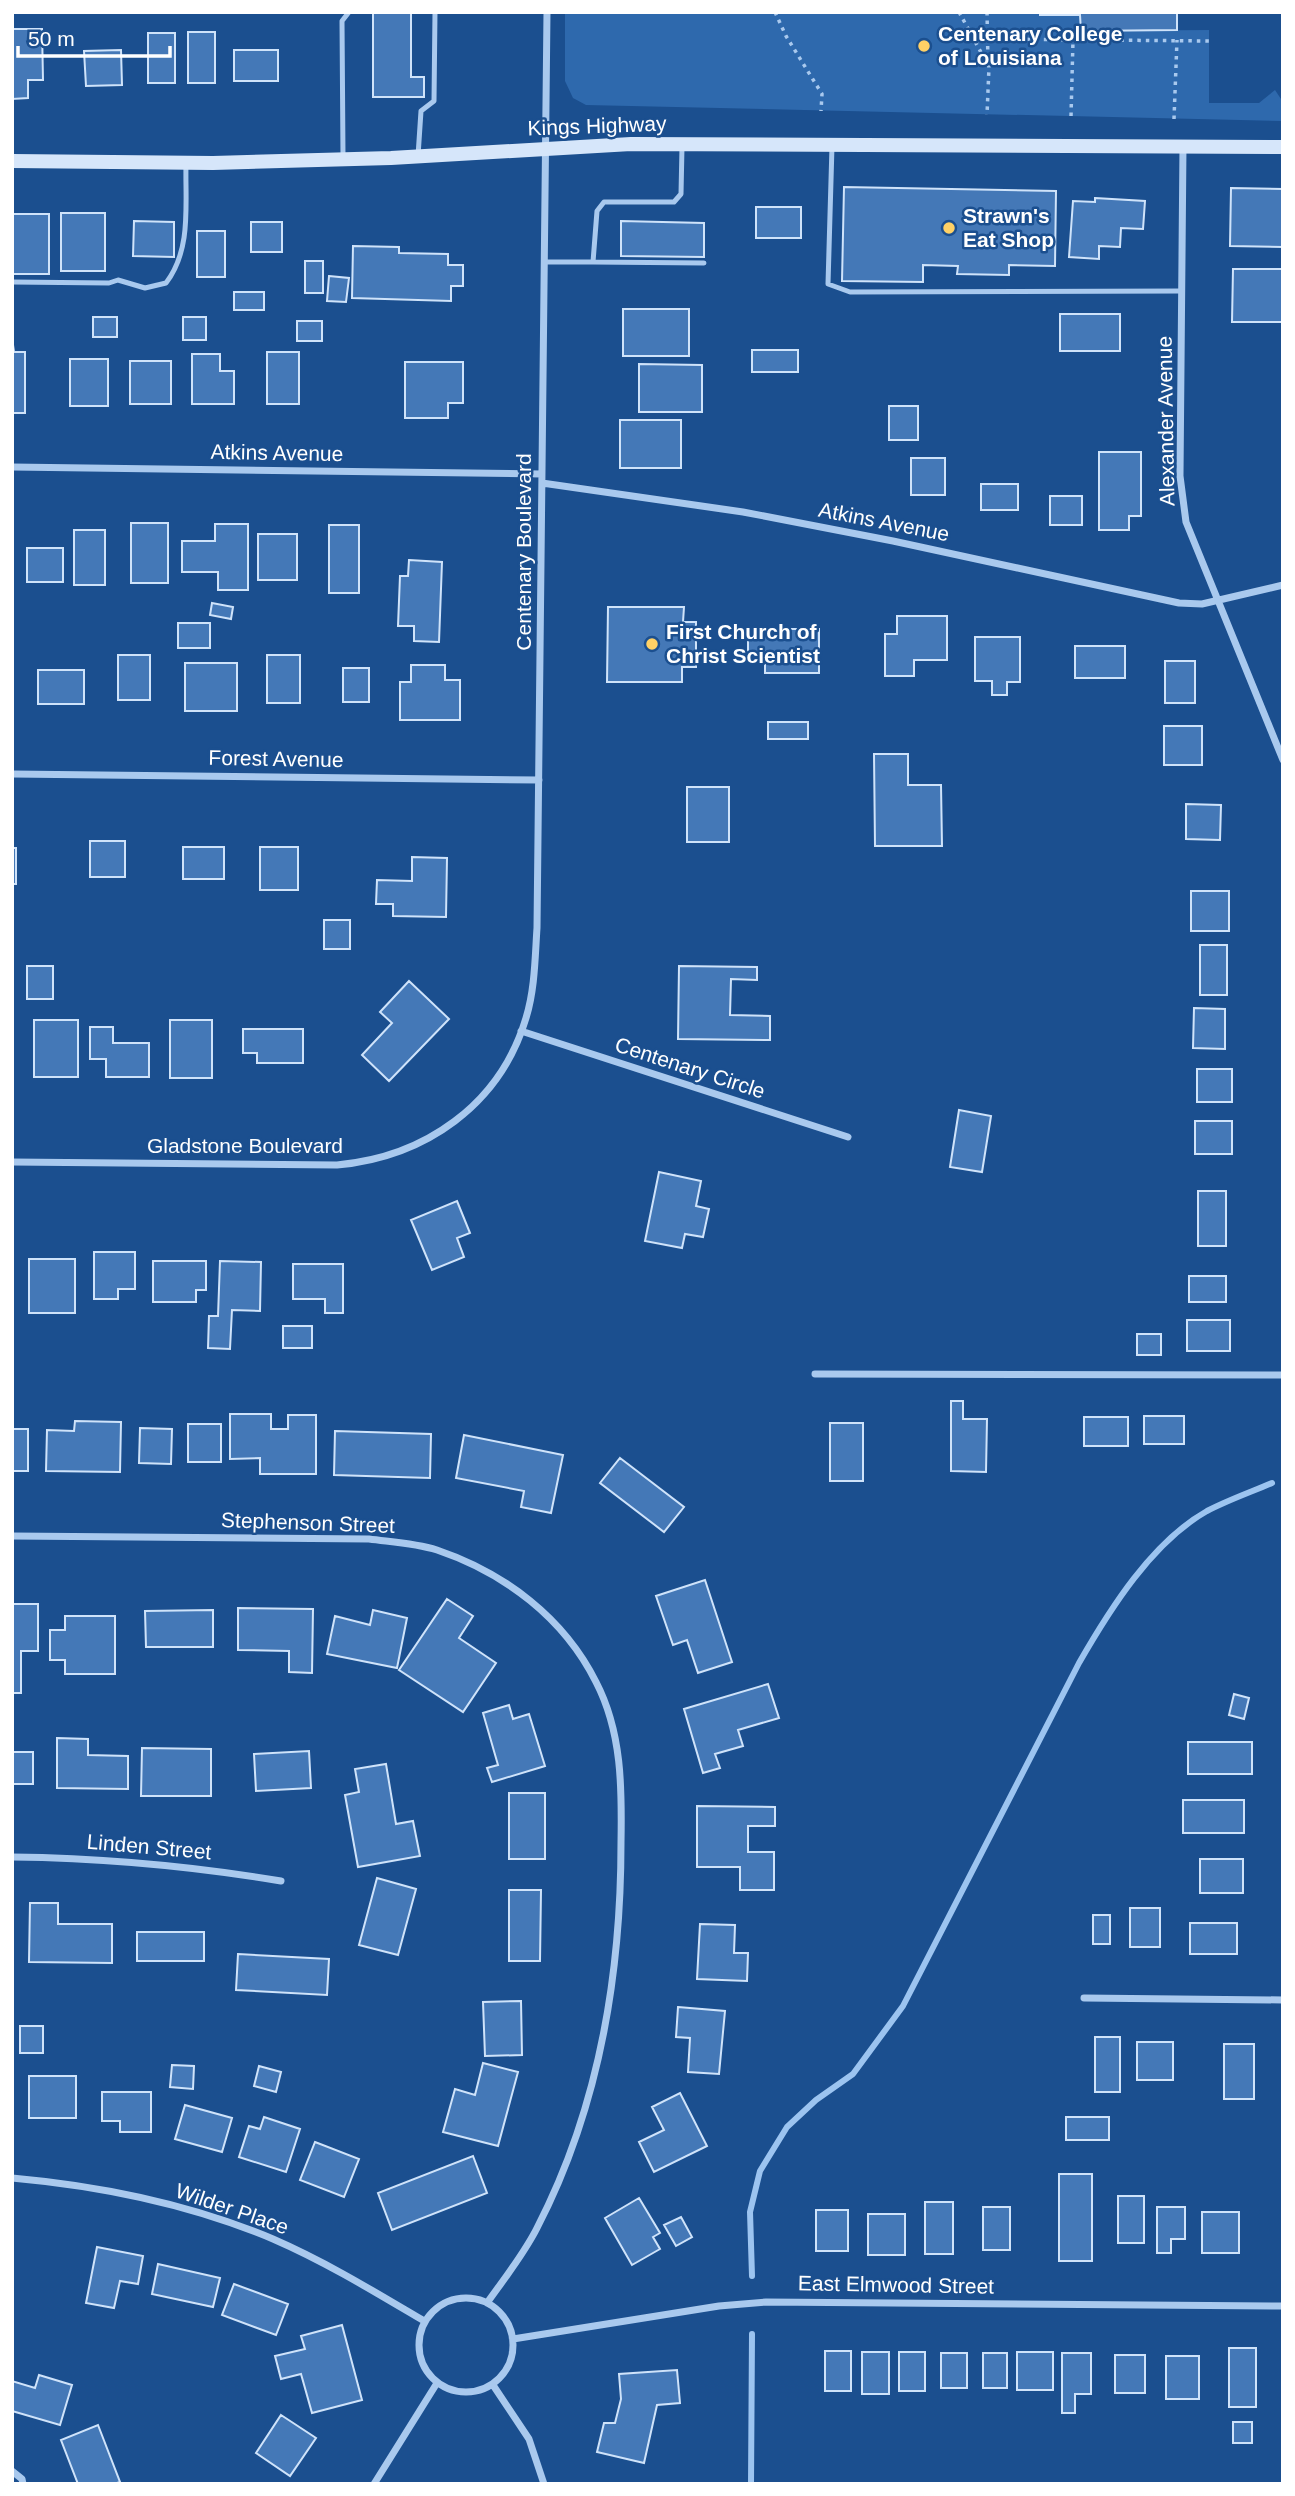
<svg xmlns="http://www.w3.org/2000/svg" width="1295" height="2496" font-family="Helvetica,sans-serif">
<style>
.green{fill:#2e69ad}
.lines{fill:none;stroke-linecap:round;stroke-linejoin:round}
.stream{stroke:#9cc4f0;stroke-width:6}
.building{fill:#4478b7;stroke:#cfe3fa;stroke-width:2}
.path{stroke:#a9c9ee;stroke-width:3.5;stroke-dasharray:3.5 5;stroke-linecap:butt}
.lane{stroke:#a9c9ee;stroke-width:5}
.street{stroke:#a9c9ee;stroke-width:7}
.secondary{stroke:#d6e6fa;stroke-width:14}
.poi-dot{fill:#ffd166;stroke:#1b4f8f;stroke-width:2.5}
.labels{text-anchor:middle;stroke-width:5;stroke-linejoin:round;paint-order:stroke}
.poi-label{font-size:21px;font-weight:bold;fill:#fff;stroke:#1b4f8f;text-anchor:start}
.street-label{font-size:21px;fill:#fff;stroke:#1b4f8f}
</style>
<rect width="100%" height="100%" fill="#1b4f8f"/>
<path class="green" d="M 565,12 L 1040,12 L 1040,15 L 1080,15 L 1081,31 L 1209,30 L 1209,103 L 1259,103 L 1275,90 L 1283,102 L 1283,121 L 586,105 L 573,98 L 565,81 Z"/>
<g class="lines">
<path class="stream" d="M 752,2276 L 750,2212 L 760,2171 L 787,2127 L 816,2100 L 853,2074 L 903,2006 L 1079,1663 C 1110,1609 1152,1542 1207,1511 C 1228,1500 1251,1492 1272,1483
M 751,2484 L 752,2334"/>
</g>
<path class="building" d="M 373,12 L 411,12 L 411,77 L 424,77 L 424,97 L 373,97 Z
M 1040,12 L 1177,12 L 1177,30 L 1081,31 L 1080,15 L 1040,15 Z
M 12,29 L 42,29 L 43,80 L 28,80 L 28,98 L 12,99 Z
M 188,32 L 215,32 L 215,83 L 188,83 Z
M 148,33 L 175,33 L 175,83 L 148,83 Z
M 121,50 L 122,85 L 86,86 L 84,51 Z
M 234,50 L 278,50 L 278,81 L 234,81 Z
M 844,187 L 1056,191 L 1055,266 L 1009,265 L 1009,275 L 957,274 L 958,266 L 923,265 L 923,282 L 842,281 Z
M 1231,188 L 1283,189 L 1283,247 L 1230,246 Z
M 1095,198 L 1145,201 L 1143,229 L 1121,228 L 1120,247 L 1099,246 L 1099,259 L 1069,257 L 1073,201 L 1095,202 Z
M 756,207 L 801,207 L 801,238 L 756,238 Z
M 61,213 L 105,213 L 105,271 L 61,271 Z
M 12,214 L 49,214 L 49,274 L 12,274 Z
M 134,221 L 174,222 L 174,257 L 133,256 Z
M 621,221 L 704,223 L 704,257 L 621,256 Z
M 251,222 L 282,222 L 282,252 L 251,252 Z
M 197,231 L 225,231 L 225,277 L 197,277 Z
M 353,246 L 399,247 L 399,253 L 448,254 L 448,265 L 463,265 L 463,286 L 451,286 L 451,301 L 352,298 Z
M 305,261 L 323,261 L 323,293 L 305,293 Z
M 1233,269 L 1283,269 L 1283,322 L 1232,322 Z
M 329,276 L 349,278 L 346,302 L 327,301 Z
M 234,292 L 264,292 L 264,310 L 234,310 Z
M 623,309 L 689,309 L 689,356 L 623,356 Z
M 1060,314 L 1120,314 L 1120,351 L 1060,351 Z
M 93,317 L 117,317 L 117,337 L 93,337 Z
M 183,317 L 206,317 L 206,340 L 183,340 Z
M 297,321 L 322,321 L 322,341 L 297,341 Z
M 12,338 L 14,352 L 25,352 L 25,413 L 12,413 Z
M 752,350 L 798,350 L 798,372 L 752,372 Z
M 267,352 L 299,352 L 299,404 L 267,404 Z
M 192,354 L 220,354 L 220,371 L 234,371 L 234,404 L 192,404 Z
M 70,359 L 108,359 L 108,406 L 70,406 Z
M 130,361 L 171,361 L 171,404 L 130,404 Z
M 405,362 L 463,362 L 463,403 L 448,403 L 448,418 L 405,418 Z
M 639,364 L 702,365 L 702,412 L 639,412 Z
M 889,406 L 918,406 L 918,440 L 889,440 Z
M 620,420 L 681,420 L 681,468 L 620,468 Z
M 1099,452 L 1141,452 L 1141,516 L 1129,516 L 1129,530 L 1099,530 Z
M 911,458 L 945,458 L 945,495 L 911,495 Z
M 981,484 L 1018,484 L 1018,510 L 981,510 Z
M 1050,496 L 1082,496 L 1082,525 L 1050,525 Z
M 131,523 L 168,523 L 168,583 L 131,583 Z
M 215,524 L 248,524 L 248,590 L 218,590 L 218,572 L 182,572 L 182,541 L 215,541 Z
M 329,525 L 359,525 L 359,593 L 329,593 Z
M 74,530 L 105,530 L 105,585 L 74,585 Z
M 258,534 L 297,534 L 297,580 L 258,580 Z
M 27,548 L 63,548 L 63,582 L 27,582 Z
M 409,560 L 442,562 L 439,642 L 414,641 L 414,626 L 398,626 L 400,576 L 408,576 Z
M 212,603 L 233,607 L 231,619 L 210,615 Z
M 608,607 L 684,607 L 683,622 L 696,622 L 696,667 L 682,667 L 682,682 L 607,682 Z
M 897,616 L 947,616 L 947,660 L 914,660 L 914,676 L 885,676 L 885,634 L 897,634 Z
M 178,623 L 210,623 L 210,648 L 178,648 Z
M 748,629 L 819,629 L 819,673 L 765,673 L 765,658 L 748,658 Z
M 975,637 L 1020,637 L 1020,682 L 1007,682 L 1007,695 L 992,695 L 992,681 L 975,681 Z
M 1075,646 L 1125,646 L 1125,678 L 1075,678 Z
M 118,655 L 150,655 L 150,700 L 118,700 Z
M 267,655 L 300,655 L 300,703 L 267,703 Z
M 1165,661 L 1195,661 L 1195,703 L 1165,703 Z
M 185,663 L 237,663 L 237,711 L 185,711 Z
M 411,665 L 445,665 L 445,680 L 460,680 L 460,720 L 400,720 L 400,682 L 411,682 Z
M 343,668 L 369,668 L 369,702 L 343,702 Z
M 38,670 L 84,670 L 84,704 L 38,704 Z
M 768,722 L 808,722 L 808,739 L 768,739 Z
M 1164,726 L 1202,726 L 1202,765 L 1164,765 Z
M 874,754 L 908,754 L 908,785 L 941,785 L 942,846 L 875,846 Z
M 687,787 L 729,787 L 729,842 L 687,842 Z
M 1186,804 L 1221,805 L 1220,840 L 1186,839 Z
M 90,841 L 125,841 L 125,877 L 90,877 Z
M 183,847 L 224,847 L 224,879 L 183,879 Z
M 260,847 L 298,847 L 298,890 L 260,890 Z
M 12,848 L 16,848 L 16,884 L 12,884 Z
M 412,857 L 447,858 L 446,917 L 393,916 L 393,904 L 376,904 L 377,880 L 412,881 Z
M 1191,891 L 1229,891 L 1229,931 L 1191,931 Z
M 324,920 L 350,920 L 350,949 L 324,949 Z
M 1200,945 L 1227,945 L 1227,995 L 1200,995 Z
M 27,966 L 53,966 L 53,999 L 27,999 Z
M 679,966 L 757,967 L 757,980 L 731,979 L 730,1015 L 770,1016 L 770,1040 L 678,1039 Z
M 409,981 L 449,1019 L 389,1081 L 362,1055 L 392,1023 L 380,1012 Z
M 1194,1008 L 1225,1009 L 1225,1049 L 1193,1048 Z
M 34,1020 L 78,1020 L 78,1077 L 34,1077 Z
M 170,1020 L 212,1020 L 212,1078 L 170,1078 Z
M 90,1027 L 113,1027 L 113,1043 L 149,1043 L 149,1077 L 106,1077 L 106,1059 L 90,1059 Z
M 243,1029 L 303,1029 L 303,1063 L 257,1063 L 257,1053 L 243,1053 Z
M 1197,1069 L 1232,1069 L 1232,1102 L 1197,1102 Z
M 959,1110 L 991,1116 L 982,1172 L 950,1167 Z
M 1195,1121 L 1232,1121 L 1232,1154 L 1195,1154 Z
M 659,1172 L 701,1181 L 696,1206 L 709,1209 L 703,1237 L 685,1234 L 682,1248 L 645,1241 Z
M 1198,1191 L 1226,1191 L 1226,1246 L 1198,1246 Z
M 457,1201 L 470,1233 L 457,1238 L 464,1257 L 432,1270 L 411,1220 Z
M 94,1252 L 135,1252 L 135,1289 L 118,1289 L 118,1299 L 94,1299 Z
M 29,1259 L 75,1259 L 75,1313 L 29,1313 Z
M 153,1261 L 206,1261 L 206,1290 L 196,1290 L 196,1302 L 153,1302 Z
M 220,1261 L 261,1262 L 260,1311 L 232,1310 L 230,1349 L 208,1348 L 209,1316 L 218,1316 Z
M 293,1264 L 343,1264 L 343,1313 L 325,1313 L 325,1299 L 293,1299 Z
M 1189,1276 L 1226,1276 L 1226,1302 L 1189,1302 Z
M 1187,1320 L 1230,1320 L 1230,1351 L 1187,1351 Z
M 283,1326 L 312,1326 L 312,1348 L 283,1348 Z
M 1137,1334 L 1161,1334 L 1161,1355 L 1137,1355 Z
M 951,1401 L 963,1401 L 963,1419 L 987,1419 L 986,1472 L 951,1471 Z
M 230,1414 L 271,1414 L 271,1429 L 288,1429 L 288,1415 L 316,1415 L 316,1474 L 260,1474 L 260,1458 L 230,1459 Z
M 1144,1416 L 1184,1416 L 1184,1444 L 1144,1444 Z
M 1084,1417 L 1128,1417 L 1128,1446 L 1084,1446 Z
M 75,1421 L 121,1422 L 120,1472 L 46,1471 L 47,1430 L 74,1431 Z
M 830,1423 L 863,1423 L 863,1481 L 830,1481 Z
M 188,1424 L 221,1424 L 221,1462 L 188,1462 Z
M 140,1428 L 172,1429 L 171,1464 L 139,1463 Z
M 12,1429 L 28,1429 L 28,1471 L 12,1471 Z
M 335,1431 L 431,1434 L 430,1478 L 334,1475 Z
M 464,1435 L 563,1455 L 551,1513 L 521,1507 L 524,1491 L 456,1478 Z
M 620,1458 L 684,1507 L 664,1532 L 600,1483 Z
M 705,1580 L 732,1662 L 698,1673 L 687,1640 L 673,1645 L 656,1596 Z
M 447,1599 L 473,1616 L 459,1638 L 496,1663 L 463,1712 L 399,1670 Z
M 12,1604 L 38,1604 L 38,1651 L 21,1651 L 21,1693 L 12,1693 Z
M 238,1608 L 313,1609 L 312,1673 L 289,1672 L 289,1651 L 238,1650 Z
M 213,1610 L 213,1647 L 146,1647 L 145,1611 Z
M 373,1610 L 407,1618 L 397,1668 L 327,1654 L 335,1616 L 370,1625 Z
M 65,1616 L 115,1616 L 115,1674 L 65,1674 L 65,1660 L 50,1660 L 50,1630 L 65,1630 Z
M 768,1684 L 779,1718 L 738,1730 L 743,1746 L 715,1754 L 720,1768 L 703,1773 L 684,1709 Z
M 1234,1694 L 1249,1698 L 1244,1719 L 1229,1715 Z
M 509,1705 L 513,1719 L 529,1714 L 545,1766 L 492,1782 L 487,1768 L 498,1765 L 483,1713 Z
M 57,1738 L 88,1739 L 88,1755 L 128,1756 L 128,1789 L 57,1788 Z
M 1188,1742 L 1252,1742 L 1252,1774 L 1188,1774 Z
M 142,1748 L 211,1749 L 211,1796 L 141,1796 Z
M 309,1751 L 311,1788 L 256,1791 L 254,1754 Z
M 12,1752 L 33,1752 L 33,1784 L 12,1784 Z
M 386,1764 L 396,1824 L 413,1821 L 420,1856 L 358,1867 L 345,1795 L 359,1792 L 355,1769 Z
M 509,1793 L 545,1793 L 545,1859 L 509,1859 Z
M 1183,1800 L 1244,1800 L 1244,1833 L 1183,1833 Z
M 697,1806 L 775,1807 L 775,1826 L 748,1826 L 748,1852 L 774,1852 L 774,1890 L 740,1890 L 740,1867 L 697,1867 Z
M 1200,1859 L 1243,1859 L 1243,1893 L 1200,1893 Z
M 377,1878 L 416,1889 L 398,1955 L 359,1945 Z
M 509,1890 L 541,1890 L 540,1961 L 509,1961 Z
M 30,1903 L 58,1903 L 58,1924 L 112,1924 L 112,1963 L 29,1962 Z
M 1130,1908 L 1160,1908 L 1160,1947 L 1130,1947 Z
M 1093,1915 L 1110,1915 L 1110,1944 L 1093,1944 Z
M 1190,1923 L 1237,1923 L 1237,1954 L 1190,1954 Z
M 700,1924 L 735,1925 L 734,1953 L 748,1953 L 747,1981 L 697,1979 Z
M 137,1932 L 204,1932 L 204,1961 L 137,1961 Z
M 238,1954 L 329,1959 L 327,1995 L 236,1990 Z
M 521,2001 L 522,2055 L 485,2056 L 483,2002 Z
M 678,2007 L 725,2011 L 719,2074 L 688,2072 L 690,2038 L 676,2037 Z
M 20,2026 L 43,2026 L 43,2053 L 20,2053 Z
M 1095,2037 L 1120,2037 L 1120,2092 L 1095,2092 Z
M 1137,2042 L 1173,2042 L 1173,2080 L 1137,2080 Z
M 1224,2044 L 1254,2044 L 1254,2099 L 1224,2099 Z
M 483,2063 L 518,2072 L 498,2146 L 443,2132 L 455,2089 L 475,2095 Z
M 172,2065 L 194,2066 L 193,2089 L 170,2087 Z
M 259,2066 L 281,2072 L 276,2092 L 254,2086 Z
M 29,2076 L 76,2076 L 76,2118 L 29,2118 Z
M 102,2092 L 151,2092 L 151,2132 L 120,2132 L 120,2121 L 102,2121 Z
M 680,2093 L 707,2146 L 654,2172 L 639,2142 L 664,2130 L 652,2107 Z
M 185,2105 L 232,2118 L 222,2152 L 175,2139 Z
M 264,2117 L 300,2129 L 286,2172 L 239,2157 L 249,2126 L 260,2129 Z
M 1066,2117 L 1109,2117 L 1109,2140 L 1066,2140 Z
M 315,2142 L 359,2159 L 344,2197 L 300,2180 Z
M 473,2156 L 487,2193 L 392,2230 L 378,2193 Z
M 1059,2174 L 1092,2174 L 1092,2261 L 1059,2261 Z
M 1118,2196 L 1144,2196 L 1144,2243 L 1118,2243 Z
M 639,2198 L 660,2233 L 653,2237 L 660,2249 L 632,2265 L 605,2218 Z
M 925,2202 L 953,2202 L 953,2254 L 925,2254 Z
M 983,2207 L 1010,2207 L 1010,2250 L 983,2250 Z
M 1157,2207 L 1185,2207 L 1185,2239 L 1171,2239 L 1171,2253 L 1157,2253 Z
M 816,2210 L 848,2210 L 848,2251 L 816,2251 Z
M 1202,2212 L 1239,2212 L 1239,2253 L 1202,2253 Z
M 868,2214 L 905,2214 L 905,2255 L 868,2255 Z
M 681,2217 L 692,2237 L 676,2246 L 664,2225 Z
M 97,2247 L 143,2256 L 138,2284 L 120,2281 L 114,2308 L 86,2303 Z
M 158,2264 L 220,2278 L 213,2307 L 152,2294 Z
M 234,2284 L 288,2304 L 276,2335 L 222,2315 Z
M 342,2325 L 362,2400 L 312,2413 L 301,2374 L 281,2379 L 275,2356 L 305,2349 L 301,2336 Z
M 1229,2348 L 1256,2348 L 1256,2407 L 1229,2407 Z
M 825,2351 L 851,2351 L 851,2391 L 825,2391 Z
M 862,2352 L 889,2352 L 889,2394 L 862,2394 Z
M 899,2352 L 925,2352 L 925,2391 L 899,2391 Z
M 1017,2352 L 1053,2352 L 1053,2390 L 1017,2390 Z
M 941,2353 L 967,2353 L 967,2388 L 941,2388 Z
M 983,2353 L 1007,2353 L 1007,2388 L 983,2388 Z
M 1062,2353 L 1091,2353 L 1091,2394 L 1075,2394 L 1075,2413 L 1062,2413 Z
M 1115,2355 L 1145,2355 L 1145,2393 L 1115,2393 Z
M 1166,2356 L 1199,2356 L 1199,2399 L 1166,2399 Z
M 677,2370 L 680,2403 L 657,2405 L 644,2463 L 597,2452 L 604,2423 L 615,2423 L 621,2399 L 619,2374 Z
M 39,2375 L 72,2385 L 60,2425 L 12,2411 L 12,2381 L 35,2388 Z
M 281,2415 L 316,2438 L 290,2476 L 256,2453 Z
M 1233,2422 L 1252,2422 L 1252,2443 L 1233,2443 Z
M 98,2425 L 120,2482 L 114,2484 L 78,2484 L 61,2440 Z"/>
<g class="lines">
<path class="path" d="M 775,12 L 786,36 L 822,94 L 821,111
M 959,12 L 989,67 L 987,115
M 987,12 L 988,63
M 976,41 L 988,39 L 1209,41
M 1071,116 L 1073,40
M 1174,119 L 1177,40"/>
<path class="lane" d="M 832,146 L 828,284 L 850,292 L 1182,291
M 343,156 L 342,21 L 349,12
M 418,156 L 421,111 L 434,101 L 435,12
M 545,262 L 593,262 L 597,211 L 604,202 L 674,202 L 681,194 L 682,147
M 593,262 L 704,263
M 12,282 L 109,283 L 118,280 L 145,288 L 166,283 C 192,249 185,204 186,164"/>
<path class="street" d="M 1183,146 L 1180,476 L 1186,522 L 1283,760
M 12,467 L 542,474
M 542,483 L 743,512 L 893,541 L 1179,603 L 1202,604 L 1283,585
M 12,774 L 539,780
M 521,1031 L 848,1137
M 12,1162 L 337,1165 C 425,1157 500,1105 526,1018 C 535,989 535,957 537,928 L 547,12
M 815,1374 L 1283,1375
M 12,1536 L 369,1539 C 392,1542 415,1543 437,1550 C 505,1573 564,1618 596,1682 C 622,1732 622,1788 621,1843 C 621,1975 598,2110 537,2228 C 524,2254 504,2279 487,2303
M 12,1857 C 103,1858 191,1866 281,1881
M 1084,1998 L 1283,2000
M 12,2178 C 101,2186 190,2204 273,2239 C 326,2262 375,2292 424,2321
M419 2345a47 47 0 1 1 94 0a47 47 0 1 1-94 0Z
M 513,2339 L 719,2306 L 766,2302 L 1283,2306
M 493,2385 L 529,2439 L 544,2484
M 12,2471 L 22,2479 L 23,2484
M 374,2484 L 437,2383"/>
<path class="secondary" d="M 12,161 L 213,163 L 391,158 L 631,144 L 1283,147"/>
</g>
<g class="poi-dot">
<circle cx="924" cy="46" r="7"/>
<circle cx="949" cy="228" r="7"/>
<circle cx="652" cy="644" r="7"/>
</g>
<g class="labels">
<g class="poi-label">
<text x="938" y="41">Centenary College<tspan x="938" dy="24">of Louisiana</tspan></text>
<text x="963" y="223">Strawn's<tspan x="963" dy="24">Eat Shop</tspan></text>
<text x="666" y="639">First Church of<tspan x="666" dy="24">Christ Scientist</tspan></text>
</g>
<g class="street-label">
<text transform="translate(597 126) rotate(-2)" y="7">Kings Highway</text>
<text transform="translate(1166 421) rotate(-91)" y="7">Alexander Avenue</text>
<text transform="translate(277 453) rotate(1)" y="7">Atkins Avenue</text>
<text transform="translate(884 522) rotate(11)" y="7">Atkins Avenue</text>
<text transform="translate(524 552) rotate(-90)" y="7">Centenary Boulevard</text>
<text transform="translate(276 759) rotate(1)" y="7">Forest Avenue</text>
<text transform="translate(690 1068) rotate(18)" y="7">Centenary Circle</text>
<text x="245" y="1153">Gladstone Boulevard</text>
<text transform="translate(308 1523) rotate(2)" y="7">Stephenson Street</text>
<text transform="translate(149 1847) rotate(5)" y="7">Linden Street</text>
<text transform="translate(232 2209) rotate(19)" y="7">Wilder Place</text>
<text transform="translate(896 2285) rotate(1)" y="7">East Elmwood Street</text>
</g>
</g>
<rect width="1295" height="2496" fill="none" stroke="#ffffff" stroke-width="28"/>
<path d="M18 46v10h152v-10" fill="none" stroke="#ffffff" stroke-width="3.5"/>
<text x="28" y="46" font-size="21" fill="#ffffff" stroke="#1b4f8f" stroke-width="5" paint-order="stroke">50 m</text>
</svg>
